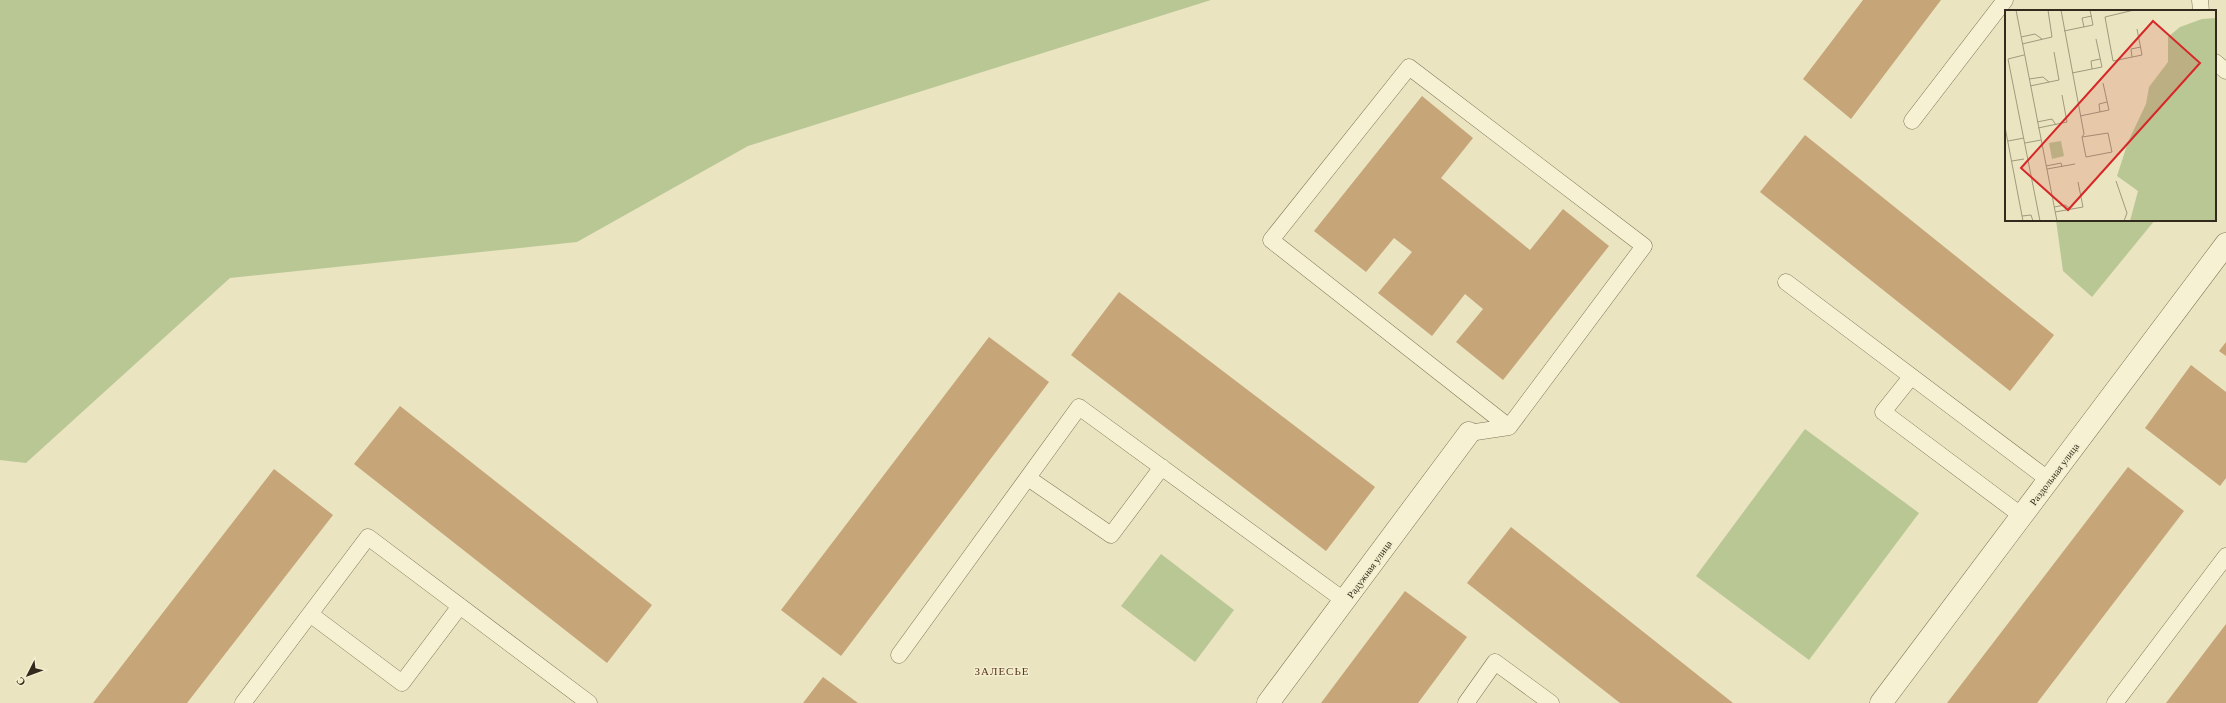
<svg xmlns="http://www.w3.org/2000/svg" width="2226" height="703" font-family="'Times New Roman',serif">
<style>
.green{fill:#b9c795}
.building{fill:#c6a578}
.lines{fill:none;stroke-linecap:round;stroke-linejoin:round}
.service-casing{stroke:#827559;stroke-width:17}
.minor-casing{stroke:#827559;stroke-width:23}
.service{stroke:#f6f1d2;stroke-width:16}
.minor{stroke:#f6f1d2;stroke-width:22}
.labels{text-anchor:middle;stroke-width:3;stroke-linejoin:round;paint-order:stroke}
.street-label{font-size:10px;fill:#322a1c;stroke:#f2eece}
.neighbourhood-label{font-size:11px;letter-spacing:1px;fill:#5c351f;stroke:#f2eece}
.inset-road{fill:none;stroke:#a09a7e;stroke-width:1}
.view{fill:#d62828;fill-opacity:0.15;stroke:#d62828;stroke-width:2}
.inset-edge{fill:none;stroke:#322a1c;stroke-width:2}
</style>
<rect width="100%" height="100%" fill="#eae4c0"/>
<path class="green" d="M 0,0 L 1211,0 L 748,146 L 577,242 L 230,278 L 26,463 L 0,460 Z
M 2056,220 L 2155,220 L 2092,297 L 2063,271 Z
M 1805,429 L 1919,513 L 1809,660 L 1696,576 Z
M 1161,554 L 1234,610 L 1195,662 L 1121,606 Z"/>
<path class="building" d="M 1863,0 L 1941,0 L 1851,119 L 1803,79 Z
M 1422,96 L 1473,138 L 1441,178 L 1530,250 L 1563,209 L 1609,246 L 1503,380 L 1456,342 L 1483,309 L 1465,294 L 1432,336 L 1378,293 L 1412,252 L 1394,238 L 1366,272 L 1314,231 Z
M 1805,135 L 2054,335 L 2010,391 L 1760,192 Z
M 1119,292 L 1375,487 L 1326,551 L 1071,355 Z
M 989,337 L 1049,382 L 841,656 L 781,610 Z
M 2226,342 L 2226,356 L 2219,351 Z
M 2191,365 L 2226,392 L 2226,478 L 2220,486 L 2145,428 Z
M 400,406 L 652,605 L 607,663 L 354,464 Z
M 2128,467 L 2184,511 L 2037,703 L 1947,703 Z
M 274,469 L 333,515 L 187,703 L 93,703 Z
M 1511,527 L 1733,703 L 1620,703 L 1467,583 Z
M 1405,591 L 1467,637 L 1418,703 L 1321,703 Z
M 2226,624 L 2226,703 L 2166,703 Z
M 823,677 L 858,703 L 803,703 Z"/>
<g class="lines">
<defs>
<path id="service" d="M 2200,0 L 2201,11
M 2215,62 L 2226,71
M 1912,121 L 2005,0
M 1786,282 L 2049,480
M 1911,377 L 1883,412 L 2022,516
M 1469,433 L 1509,427 L 1644,246 L 1409,67 L 1271,240 L 1509,427
M 1028,478 L 1111,535 L 1162,467
M 310,614 L 402,683 L 460,606
M 899,655 L 1079,407 L 1345,601
M 243,703 L 368,537 L 589,703
M 1466,703 L 1495,662 L 1551,703
M 2115,703 L 2226,556"/>
<path id="minor" d="M 1268,703 L 1469,433
M 1881,703 L 2226,244"/>
</defs>
<use href="#service" class="service-casing"/>
<use href="#minor" class="minor-casing"/>
<use href="#service" class="service"/>
<use href="#minor" class="minor"/>
</g>
<g class="labels">
<g class="street-label">
<text transform="translate(2054 474) rotate(-53)" y="4">Раздольная улица</text>
<text transform="translate(1369 569) rotate(-54)" y="4">Радужная улица</text>
</g>
<g class="neighbourhood-label">
<text x="1002" y="675">ЗАЛЕСЬЕ</text>
</g>
</g>
<g transform="translate(2005 10)">
<rect width="211" height="211" fill="#eae4c0"/>
<path d="M 211,8 L 211,211 L 125,211 L 133,181 L 112,166 L 123,132 L 141,94 L 144,77 L 163,52 L 163,27 L 175,17 L 197,9 ZM 56,131 L 59,146 L 47,149 L 44,133 Z" fill="#b9c795"/>
<path class="inset-road" d="M 11,0 L 52,211M 56,0 L 79,124 L 77,127 L 81,147 L 107,142 L 103,123 L 77,127M 129,0 L 100,7 L 108,51 L 137,45 L 132,19M 79,17 L 77,8 L 87,6M 59,21 L 88,15 L 85,0M 16,27 L 30,24 L 37,29M 17,34 L 47,27 L 43,0M 19,45 L 3,49 L 35,211M 127,47 L 126,39 L 136,37M 87,59 L 86,51 L 95,49M 67,63 L 97,57 L 91,29M 24,69 L 38,67 L 44,72M 25,76 L 54,70 L 49,42M 95,102 L 94,94 L 102,92M 75,106 L 104,100 L 98,73M 32,112 L 47,109 L 51,115M 0,117 L 18,211M 33,118 L 62,112 L 57,85M 3,131 L 19,128M 20,133 L 36,130M 7,151 L 19,149M 41,156 L 56,153 L 57,157M 42,159 L 70,154M 111,171 L 122,203 L 119,211M 49,197 L 60,195 L 66,199M 50,202 L 78,197 L 73,172M 17,206 L 26,205 L 28,211"/>
<path class="view" d="M 148,11 L 195,53 L 63,200 L 16,158 Z"/>
<rect width="211" height="211" class="inset-edge"/>
</g>
<g transform="translate(28 675) rotate(228)" stroke="#f2eece" stroke-width="3" paint-order="stroke">
<path d="M0-3L7 15L0 10L-7 15Z" fill="#322a1c"/>
<text y="-6" font-size="11" font-weight="bold" text-anchor="middle" fill="#322a1c">С</text>
</g>
</svg>
